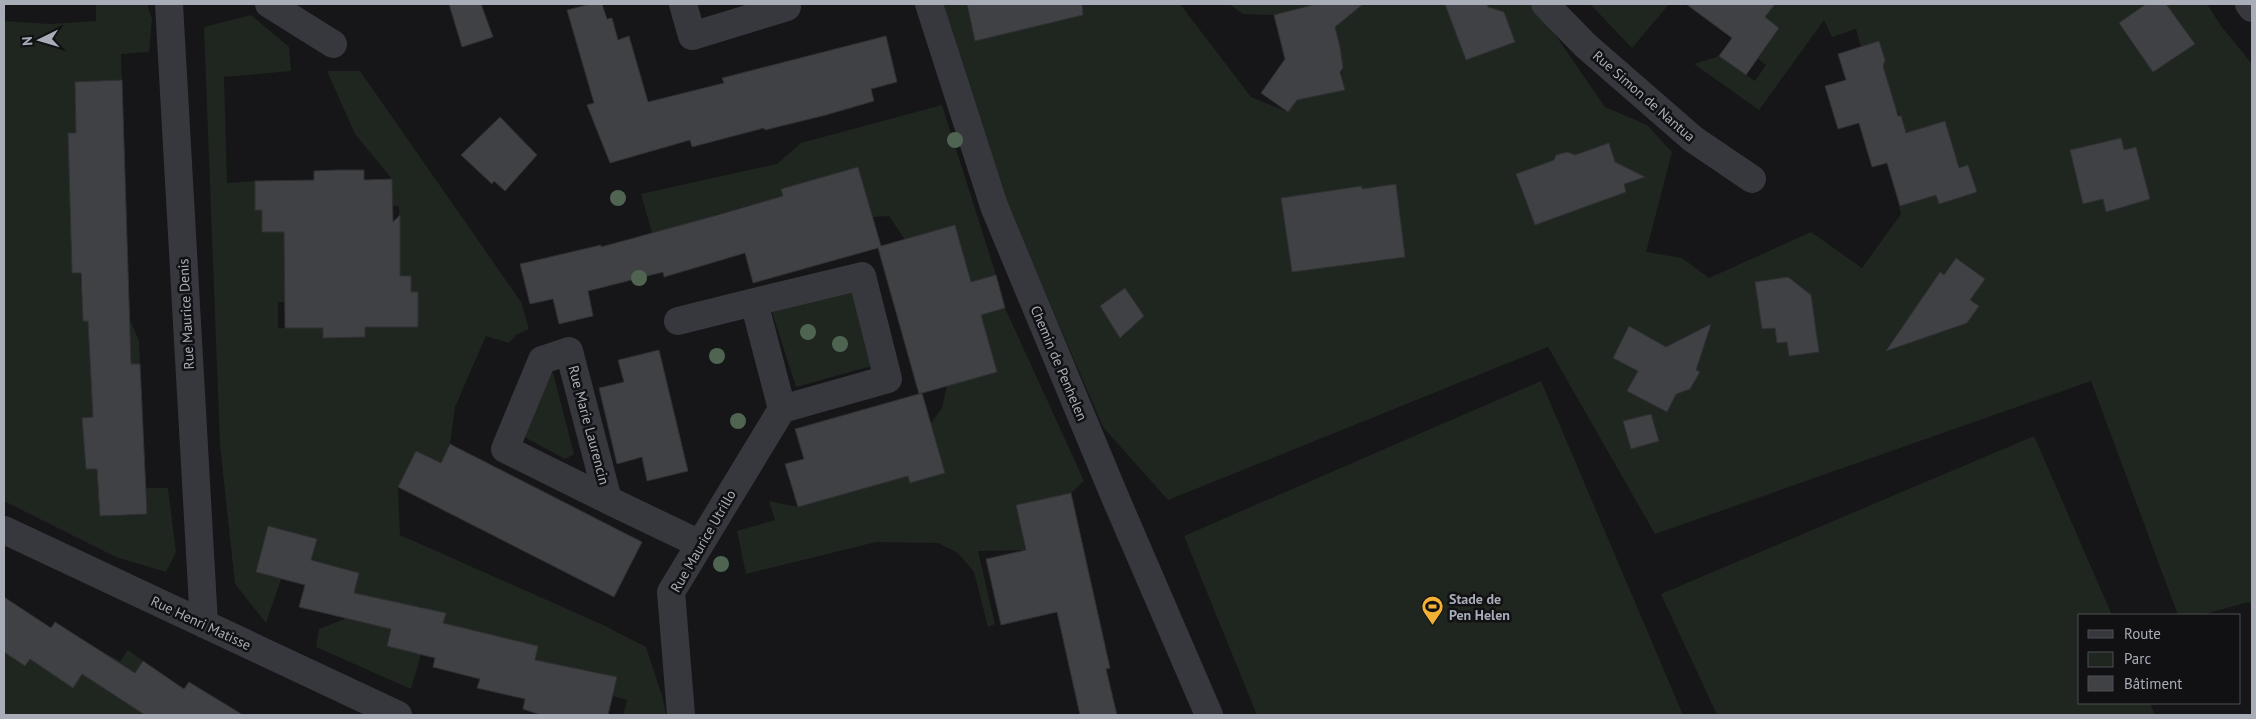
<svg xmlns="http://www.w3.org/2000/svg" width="2256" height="719" font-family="'PT Sans',sans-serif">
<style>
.green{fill:#1e261f}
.building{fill:#404145;stroke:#303034}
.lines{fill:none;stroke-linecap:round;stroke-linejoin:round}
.minor{stroke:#37383d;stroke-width:28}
.tree{fill:#506452}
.labels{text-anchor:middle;stroke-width:5;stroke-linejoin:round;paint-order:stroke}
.street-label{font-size:14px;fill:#a8adb8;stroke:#111113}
.poi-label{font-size:14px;font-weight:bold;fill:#a8adb8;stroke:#111113;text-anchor:start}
</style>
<rect width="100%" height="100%" fill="#161618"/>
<path class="green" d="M 96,4 L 147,4 L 152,19 L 149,52 L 121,54 L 122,80 L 75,83 L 76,133 L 68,134 C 69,196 81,258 83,321 L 130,320 L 139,341 L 140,364 L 90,365 L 93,417 L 82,418 L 86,469 L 97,469 L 101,516 L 147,514 L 146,488 L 168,488 L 176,552 L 166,572 L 116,557 L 4,501 L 4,21 L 50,24 L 96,21 Z
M 944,4 L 978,4 L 979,9 L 968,11 L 975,41 L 1025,29 L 1037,4 L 1180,4 L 1251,97 L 1288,112 L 1297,100 L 1344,90 L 1335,27 L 1352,13 L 1345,4 L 1534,4 L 1605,107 L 1647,125 L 1672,152 L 1646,252 L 1682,258 L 1709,278 L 1811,232 L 1862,268 L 1901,214 L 1893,182 L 1895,160 L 1872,167 L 1861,130 L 1900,115 L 1890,100 L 1884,82 L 1888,81 L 1883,66 L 1885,60 L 1861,47 L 1856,29 L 1832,37 L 1824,20 L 1759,110 L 1694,64 L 1719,56 L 1755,81 L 1766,65 L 1758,59 L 1779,28 L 1765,17 L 1767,14 L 1753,4 L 2207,4 L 2221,26 L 2252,64 L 2252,604 L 2249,602 L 2201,615 L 2178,615 L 2091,381 L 1655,534 L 1548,347 L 1168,500 L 1103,427 L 1001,190 Z
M 1229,4 L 1315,4 L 1274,15 L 1243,14 Z
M 1590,4 L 1669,4 L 1632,48 Z
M 251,15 L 289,47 L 291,71 L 224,77 L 227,183 L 255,181 L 255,210 L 262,210 L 262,232 L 314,232 L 315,277 L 284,278 L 284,302 L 278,302 L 278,328 L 323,328 L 324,338 L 365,337 L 365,327 L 418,327 L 418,292 L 411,292 L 411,276 L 365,276 L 400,231 L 399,206 L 393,206 L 392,179 L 355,134 L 327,71 L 360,71 L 521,302 L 529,329 L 516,335 L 509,343 L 486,336 L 455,407 L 450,444 L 438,469 L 430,458 L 416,451 L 398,487 L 400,535 L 601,624 L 646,647 L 663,699 L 666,715 L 623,715 L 627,700 L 613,696 L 617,677 L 583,670 L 534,665 L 538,646 L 443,623 L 445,614 L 421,654 L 411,689 L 316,647 L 319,629 L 347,618 L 359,573 L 311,560 L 317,539 L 269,527 L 256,572 L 281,579 L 266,623 L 235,584 L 220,445 L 204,27 Z
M 942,105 L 996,275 L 983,279 L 993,311 L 1005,308 L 1084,481 L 1071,493 L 1016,505 L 1026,550 L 978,551 L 995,624 L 988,627 L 974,572 L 958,553 L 938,543 L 876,542 L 746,574 L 737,531 L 775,520 L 769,501 L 798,507 L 908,476 L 910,483 L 945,473 L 931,423 L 942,408 L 947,386 L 905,240 L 889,216 L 872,217 L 858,167 L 823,177 L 783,196 L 714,215 L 727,258 L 687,224 L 652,233 L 641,194 L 777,164 L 801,143 Z
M 852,288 L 872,366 L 796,387 L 771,309 Z
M 553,373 L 574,454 L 565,459 L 519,434 L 542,375 Z
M 1541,381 L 1683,715 L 1257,715 L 1184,536 Z
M 2034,436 L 2112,615 L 2080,615 L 2080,703 L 2150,703 L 2155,715 L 1717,715 L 1661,594 Z
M 98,650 L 120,661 L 128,650 L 143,661 L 119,698 L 145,715 L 4,715 L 4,652 L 25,666 L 30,659 L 73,687 Z"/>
<path class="building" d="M 449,4 L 481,4 L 493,37 L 462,47 Z
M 591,4 L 602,4 L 607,19 L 612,18 L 618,40 L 629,36 L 648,102 L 724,83 L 722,78 L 886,36 L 897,82 L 871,89 L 874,101 L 826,115 L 765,130 L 764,128 L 692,147 L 690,140 L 610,163 L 587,105 L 594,103 L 567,10 Z
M 967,4 L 1082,4 L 1083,15 L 975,41 Z
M 1316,4 L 1363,4 L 1335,27 L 1340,47 L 1343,68 L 1340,72 L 1345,90 L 1297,100 L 1288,112 L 1261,93 L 1285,59 L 1274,15 Z
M 1445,4 L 1487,4 L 1488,7 L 1504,12 L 1515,42 L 1466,60 Z
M 1686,4 L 1775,4 L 1765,17 L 1779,28 L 1746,75 L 1719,56 L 1732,38 Z
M 2146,4 L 2166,4 L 2195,44 L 2153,72 L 2119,23 Z
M 1879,41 L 1885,60 L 1883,66 L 1898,116 L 1901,116 L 1906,133 L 1945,121 L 1959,168 L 1968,165 L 1977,192 L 1939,204 L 1936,195 L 1900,206 L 1887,163 L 1872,167 L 1859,123 L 1838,129 L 1825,86 L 1846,80 L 1838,54 Z
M 122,80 L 131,364 L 140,364 L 147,514 L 100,516 L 97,469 L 86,469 L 82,418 L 93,417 L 88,321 L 83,321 L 81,273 L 72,273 L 68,133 L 76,133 L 75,82 Z
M 500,117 L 537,155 L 505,191 L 494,181 L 492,184 L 461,155 Z
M 2121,138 L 2124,150 L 2136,147 L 2150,199 L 2106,212 L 2103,199 L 2083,204 L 2070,150 Z
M 1609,143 L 1615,162 L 1645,177 L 1624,184 L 1626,192 L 1535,225 L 1516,174 L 1554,160 L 1556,155 L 1567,152 L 1575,155 Z
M 858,167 L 881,246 L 955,225 L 971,282 L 996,275 L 1005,308 L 981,315 L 997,372 L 919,394 L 878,248 L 753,283 L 745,253 L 664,277 L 663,272 L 588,291 L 593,316 L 559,324 L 553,299 L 530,304 L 520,264 L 601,245 L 601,247 L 714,216 L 783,196 L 781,189 Z
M 338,170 L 364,170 L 364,180 L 392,179 L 393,222 L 400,215 L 400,276 L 411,276 L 411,292 L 418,292 L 418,327 L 365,327 L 365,337 L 323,338 L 323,328 L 285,328 L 284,232 L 262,232 L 262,210 L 255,210 L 255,181 L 314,180 L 314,171 Z
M 1396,184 L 1405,257 L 1292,272 L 1281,198 L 1362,186 L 1362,189 Z
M 1956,258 L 1985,279 L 1970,300 L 1979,306 L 1967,323 L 1886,351 L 1940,272 L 1944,275 Z
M 1788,277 L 1811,295 L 1819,352 L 1789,356 L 1787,342 L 1777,343 L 1775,328 L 1762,329 L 1755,282 Z
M 1125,288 L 1144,316 L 1120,338 L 1100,306 Z
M 1711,324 L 1696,370 L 1700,372 L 1690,389 L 1676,394 L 1667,412 L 1627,391 L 1638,371 L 1613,358 L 1629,326 L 1666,347 Z
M 659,350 L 688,471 L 647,481 L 642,457 L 617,464 L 599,388 L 624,382 L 618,360 Z
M 922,393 L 945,473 L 910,483 L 908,476 L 798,507 L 785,464 L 804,459 L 795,429 Z
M 1651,414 L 1659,441 L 1631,449 L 1623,421 Z
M 450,444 L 642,542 L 614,597 L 398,487 L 416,451 L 441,463 Z
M 1071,493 L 1110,668 L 1106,669 L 1117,715 L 1080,715 L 1057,612 L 1001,625 L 986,559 L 1026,550 L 1016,505 Z
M 268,526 L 317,539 L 311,560 L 359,573 L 354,593 L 446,613 L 443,623 L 538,646 L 535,660 L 617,677 L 608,715 L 541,715 L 523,709 L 525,699 L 477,688 L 480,679 L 433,667 L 435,658 L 387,646 L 391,629 L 299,607 L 305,585 L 256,572 Z
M 4,597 L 51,628 L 55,622 L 135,673 L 143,661 L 184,689 L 189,682 L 243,715 L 145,715 L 82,674 L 73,688 L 30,659 L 25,666 L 4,652 Z"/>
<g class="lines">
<path class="minor" d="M 169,4 L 204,624
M 269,4 L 333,44
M 683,4 L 692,36 L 787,7 L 786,4
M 929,4 L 994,206 L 1115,497 L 1209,715
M 1545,4 L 1585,45 L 1693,139 L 1752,179
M 2249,4 L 2252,8
M 678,321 L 754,302
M 569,351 L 608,500 L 505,449 L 542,360 Z
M 608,500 L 700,544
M 4,530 L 398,715
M 681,715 L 671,592 L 782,409 L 888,379 L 862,276 L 754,302 L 782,409"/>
</g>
<g class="tree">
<circle cx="955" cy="140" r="8"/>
<circle cx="618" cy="198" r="8"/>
<circle cx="639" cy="278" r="8"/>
<circle cx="808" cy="332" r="8"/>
<circle cx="840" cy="344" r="8"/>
<circle cx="717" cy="356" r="8"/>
<circle cx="738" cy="421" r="8"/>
<circle cx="721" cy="564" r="8"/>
</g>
<defs>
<symbol id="stadium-pin" viewBox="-11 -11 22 30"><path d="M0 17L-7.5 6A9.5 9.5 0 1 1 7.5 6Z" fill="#f2b134" stroke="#111113"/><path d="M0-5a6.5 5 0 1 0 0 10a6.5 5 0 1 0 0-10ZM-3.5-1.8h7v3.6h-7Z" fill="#111"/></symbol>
</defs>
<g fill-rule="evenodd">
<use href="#stadium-pin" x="1420" y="594" width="25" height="34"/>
</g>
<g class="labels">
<g class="street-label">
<text transform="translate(1644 96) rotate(41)" y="5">Rue Simon de Nantua</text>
<text transform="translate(186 314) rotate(-93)" y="5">Rue Maurice Denis</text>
<text transform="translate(1059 363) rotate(67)" y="5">Chemin de Penhelen</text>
<text transform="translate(589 425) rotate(75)" y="5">Rue Marie Laurencin</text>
<text transform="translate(703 541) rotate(-60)" y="5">Rue Maurice Utrillo</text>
<text transform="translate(201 623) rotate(25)" y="5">Rue Henri Matisse</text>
</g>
<g class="poi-label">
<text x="1449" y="604">Stade de<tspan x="1449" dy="16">Pen Helen</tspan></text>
</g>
</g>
<rect width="2256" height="719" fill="none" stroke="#a8adb8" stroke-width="10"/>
<rect x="2078" y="614" width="162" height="90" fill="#111113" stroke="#4d4f55"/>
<rect x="2088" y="630" width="25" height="8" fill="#37383d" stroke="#4d4f55"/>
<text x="2124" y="639" font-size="15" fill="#a8adb8">Route</text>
<rect x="2088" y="652" width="25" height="15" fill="#1e261f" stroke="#4d4f55"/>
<text x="2124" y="664" font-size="15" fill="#a8adb8">Parc</text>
<rect x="2088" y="676" width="25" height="15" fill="#404145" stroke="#4d4f55"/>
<text x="2124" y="689" font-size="15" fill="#a8adb8">Bâtiment</text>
<g transform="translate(40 40) rotate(265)" stroke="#111113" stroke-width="4" paint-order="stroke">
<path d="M0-4L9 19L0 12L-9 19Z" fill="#a8adb8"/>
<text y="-8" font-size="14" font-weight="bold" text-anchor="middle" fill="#a8adb8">N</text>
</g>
</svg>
